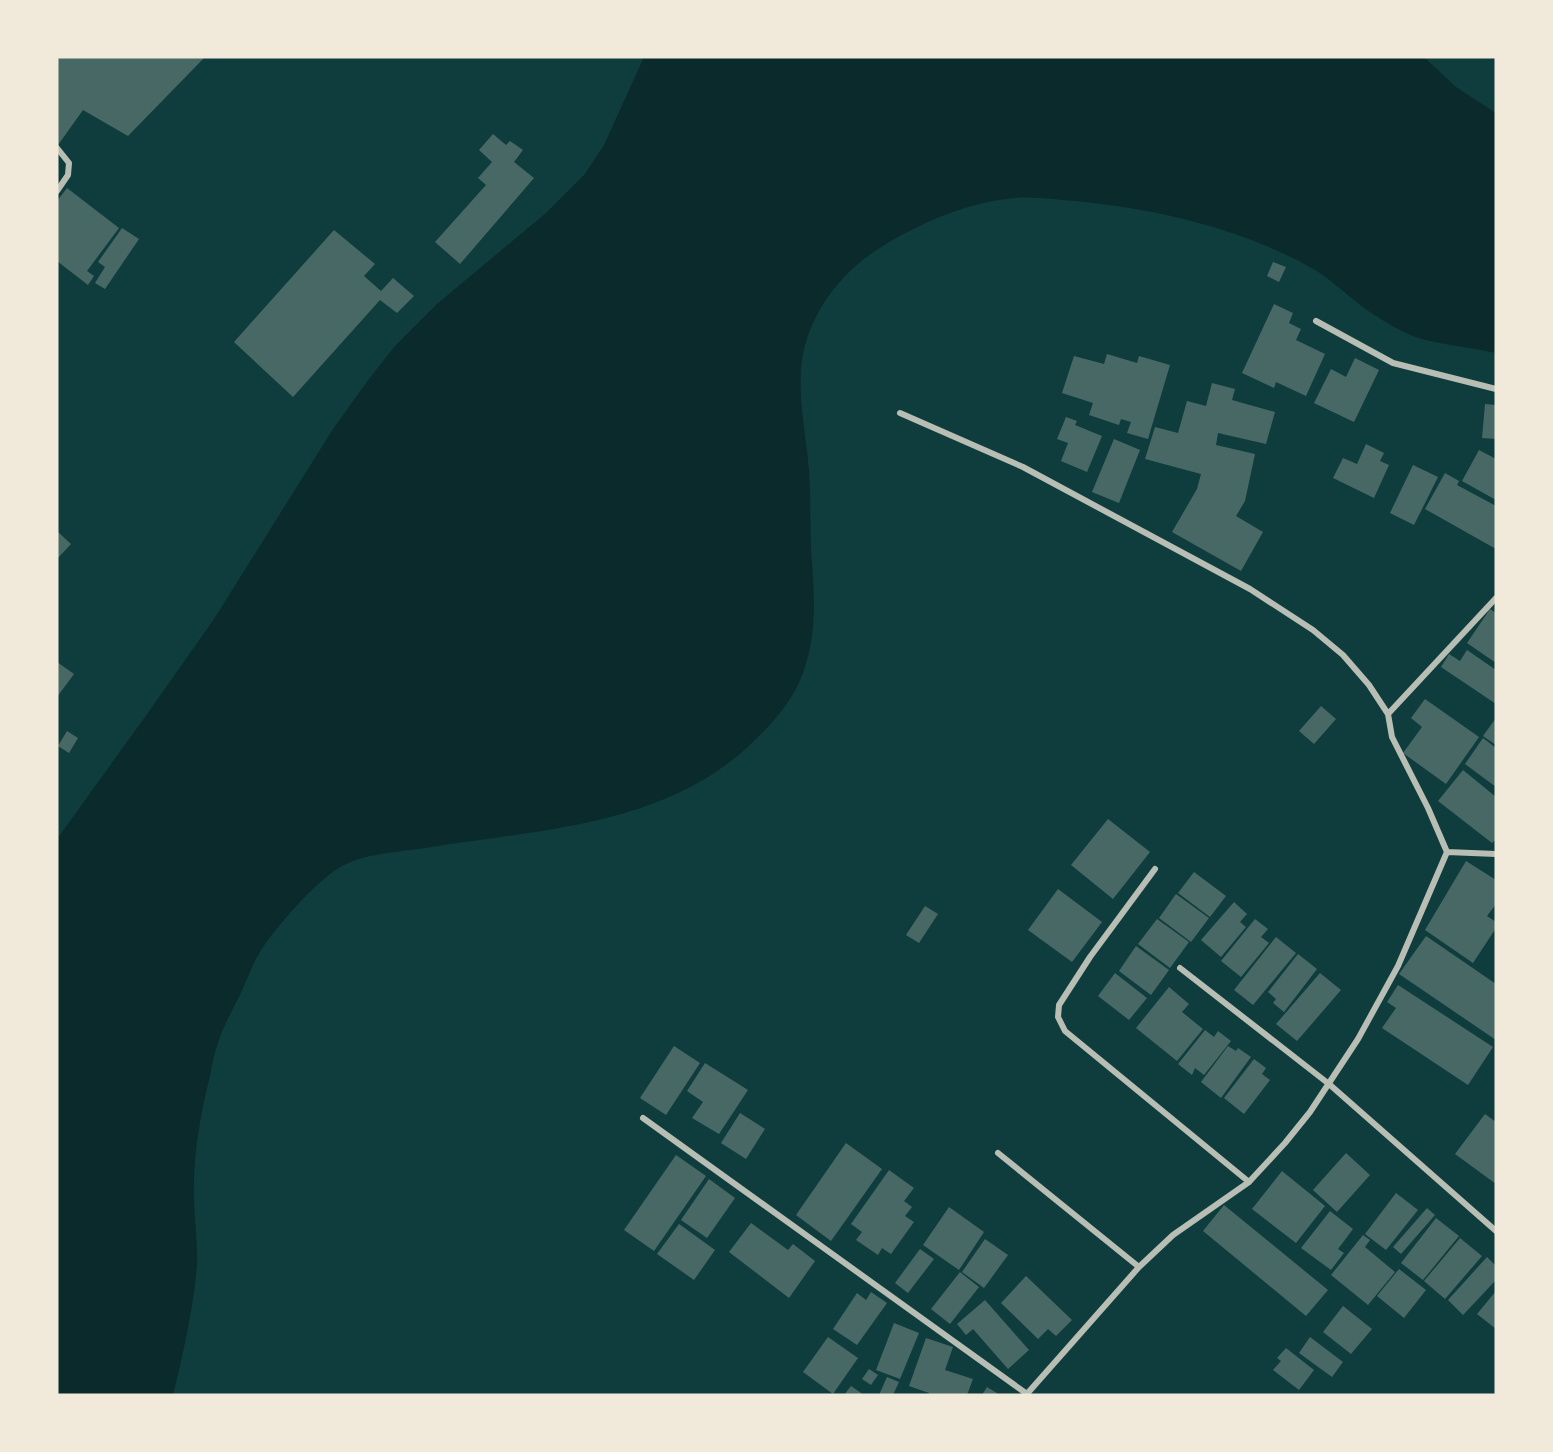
<svg xmlns="http://www.w3.org/2000/svg" width="1553" height="1452" font-family="Barlow,sans-serif">
<style>
.water{fill:#0a2a2b}
.building{fill:#486865}
.lines{fill:none;stroke-linecap:round;stroke-linejoin:round}
.minor{stroke:#b8beb3;stroke-width:6}
</style>
<rect width="100%" height="100%" fill="#0f3d3e"/>
<path class="water" d="M 644,57 L 1424,57 L 1456,87 L 1496,113 L 1496,353 C 1474,348 1452,346 1430,341 C 1409,337 1388,324 1370,312 C 1349,298 1331,278 1308,266 C 1236,226 1144,206 1062,200 C 1044,198 1025,196 1007,199 C 964,204 920,223 883,246 C 839,272 804,319 801,371 C 799,400 805,431 808,460 C 811,489 810,519 811,549 C 814,590 818,630 804,670 C 795,698 774,722 753,742 C 666,826 543,829 431,847 C 403,852 370,852 344,865 C 320,876 274,929 260,952 C 252,965 247,980 241,993 C 233,1009 223,1026 218,1043 C 214,1054 212,1065 210,1076 C 201,1112 194,1149 194,1186 C 193,1212 198,1238 197,1264 C 194,1305 183,1355 173,1395 L 57,1395 L 57,839 L 145,717 L 214,619 L 333,429 L 369,379 L 395,346 L 437,304 L 546,213 L 584,175 L 604,145 Z"/>
<path class="building" d="M 57,57 L 205,57 L 128,136 L 83,110 L 58,145 Z
M 493,134 L 506,145 L 510,141 L 523,150 L 514,162 L 534,178 L 460,264 L 435,242 L 486,185 L 478,178 L 492,162 L 479,150 Z
M 67,188 L 119,228 L 87,271 L 94,276 L 88,285 L 57,261 L 57,201 Z
M 122,228 L 139,239 L 105,289 L 95,283 L 105,267 L 98,262 Z
M 334,230 L 375,264 L 364,276 L 381,291 L 393,278 L 414,296 L 397,313 L 380,300 L 293,397 L 234,342 Z
M 1273,262 L 1286,267 L 1279,282 L 1267,276 Z
M 1274,304 L 1293,313 L 1289,323 L 1301,329 L 1296,340 L 1325,354 L 1306,396 L 1276,382 L 1274,388 L 1242,373 Z
M 1107,354 L 1137,363 L 1139,356 L 1170,365 L 1148,439 L 1127,433 L 1131,422 L 1121,419 L 1119,425 L 1089,415 L 1093,403 L 1062,393 L 1074,356 L 1104,364 Z
M 1355,358 L 1379,370 L 1354,422 L 1314,403 L 1331,369 L 1346,377 Z
M 1212,383 L 1235,389 L 1232,400 L 1275,412 L 1266,444 L 1218,433 L 1216,445 L 1255,454 L 1245,501 L 1236,516 L 1263,532 L 1241,571 L 1172,532 L 1197,489 L 1201,474 L 1145,459 L 1155,427 L 1178,433 L 1187,401 L 1206,406 Z
M 1485,404 L 1496,405 L 1496,439 L 1482,438 Z
M 1066,417 L 1077,421 L 1075,425 L 1102,436 L 1087,472 L 1061,461 L 1068,443 L 1057,439 Z
M 1114,439 L 1140,450 L 1119,503 L 1092,492 Z
M 1366,444 L 1384,453 L 1380,461 L 1389,465 L 1374,498 L 1333,478 L 1343,458 L 1357,464 Z
M 1479,450 L 1496,459 L 1496,500 L 1462,481 Z
M 1413,465 L 1438,477 L 1414,525 L 1390,513 Z
M 1445,473 L 1459,481 L 1457,485 L 1496,506 L 1496,549 L 1425,509 Z
M 57,531 L 71,544 L 57,559 Z
M 1490,609 L 1496,613 L 1496,663 L 1467,643 Z
M 1467,650 L 1496,670 L 1496,704 L 1441,667 L 1449,654 L 1460,661 Z
M 57,662 L 74,674 L 57,697 Z
M 1425,699 L 1479,737 L 1446,784 L 1403,753 L 1422,727 L 1411,718 Z
M 1321,706 L 1336,719 L 1314,744 L 1299,731 Z
M 1496,718 L 1496,745 L 1483,736 Z
M 67,731 L 78,738 L 69,753 L 58,746 Z
M 1483,738 L 1496,748 L 1496,787 L 1465,764 Z
M 1463,770 L 1496,797 L 1496,839 L 1492,843 L 1438,801 Z
M 1108,819 L 1150,852 L 1113,899 L 1071,865 Z
M 1466,861 L 1496,880 L 1496,904 L 1487,916 L 1496,922 L 1496,928 L 1473,963 L 1425,930 Z
M 1194,872 L 1226,896 L 1210,917 L 1178,893 Z
M 1058,889 L 1102,922 L 1072,962 L 1028,930 Z
M 1176,894 L 1209,918 L 1191,942 L 1159,918 Z
M 1234,902 L 1247,914 L 1240,922 L 1246,927 L 1221,957 L 1201,940 Z
M 925,906 L 938,914 L 919,943 L 906,935 Z
M 1157,919 L 1189,942 L 1170,968 L 1138,944 Z
M 1255,919 L 1268,929 L 1261,937 L 1269,943 L 1241,977 L 1221,961 Z
M 1426,936 L 1496,984 L 1496,1040 L 1399,974 Z
M 1276,937 L 1296,953 L 1253,1005 L 1234,990 Z
M 1136,946 L 1169,970 L 1151,995 L 1119,971 Z
M 1298,954 L 1317,969 L 1284,1012 L 1273,1003 L 1276,999 L 1268,992 Z
M 1115,973 L 1147,998 L 1129,1020 L 1098,996 Z
M 1320,973 L 1341,990 L 1297,1041 L 1276,1024 Z
M 1398,985 L 1493,1047 L 1468,1085 L 1382,1028 L 1396,1008 L 1387,1002 Z
M 1169,987 L 1189,1004 L 1182,1012 L 1203,1029 L 1177,1061 L 1136,1028 Z
M 1205,1030 L 1214,1037 L 1218,1031 L 1231,1041 L 1204,1075 L 1195,1068 L 1192,1075 L 1178,1064 Z
M 674,1046 L 700,1063 L 666,1115 L 640,1098 Z
M 1228,1046 L 1236,1051 L 1238,1048 L 1251,1057 L 1221,1098 L 1201,1082 Z
M 1254,1059 L 1266,1068 L 1262,1074 L 1270,1080 L 1244,1114 L 1224,1098 Z
M 705,1063 L 748,1090 L 719,1134 L 692,1118 L 703,1102 L 687,1091 Z
M 740,1113 L 765,1129 L 746,1159 L 721,1143 Z
M 1485,1114 L 1496,1122 L 1496,1184 L 1455,1154 Z
M 846,1143 L 882,1169 L 831,1241 L 796,1215 Z
M 1346,1153 L 1370,1175 L 1337,1212 L 1313,1190 Z
M 676,1155 L 706,1176 L 654,1251 L 624,1230 Z
M 889,1170 L 914,1188 L 904,1201 L 912,1207 L 905,1216 L 914,1222 L 891,1254 L 882,1248 L 878,1255 L 856,1240 L 862,1232 L 851,1224 Z
M 1282,1171 L 1325,1206 L 1296,1243 L 1252,1209 Z
M 709,1179 L 735,1198 L 707,1238 L 681,1220 Z
M 1396,1193 L 1418,1210 L 1386,1250 L 1365,1234 Z
M 1224,1205 L 1328,1290 L 1306,1316 L 1203,1231 Z
M 949,1207 L 984,1232 L 959,1270 L 923,1245 Z
M 1427,1208 L 1435,1215 L 1401,1254 L 1393,1247 Z
M 1330,1211 L 1353,1229 L 1338,1249 L 1344,1253 L 1331,1270 L 1301,1248 Z
M 1436,1218 L 1459,1236 L 1423,1280 L 1401,1263 Z
M 751,1223 L 788,1250 L 793,1244 L 815,1261 L 789,1298 L 729,1252 Z
M 679,1224 L 715,1250 L 694,1280 L 657,1254 Z
M 1363,1235 L 1370,1240 L 1365,1247 L 1395,1272 L 1368,1305 L 1331,1275 Z
M 1460,1238 L 1482,1256 L 1445,1299 L 1424,1281 Z
M 985,1239 L 1008,1255 L 984,1288 L 962,1272 Z
M 920,1249 L 934,1259 L 908,1293 L 895,1283 Z
M 1487,1257 L 1496,1266 L 1496,1280 L 1463,1315 L 1448,1300 Z
M 1399,1269 L 1426,1290 L 1404,1318 L 1377,1296 Z
M 960,1272 L 979,1287 L 950,1324 L 931,1309 Z
M 1026,1276 L 1072,1320 L 1056,1336 L 1048,1329 L 1038,1339 L 1001,1303 Z
M 1496,1291 L 1496,1329 L 1477,1314 Z
M 871,1292 L 887,1303 L 857,1345 L 833,1329 L 857,1293 L 866,1300 Z
M 985,1300 L 1029,1350 L 1008,1369 L 973,1329 L 966,1335 L 957,1324 Z
M 1343,1306 L 1372,1329 L 1351,1354 L 1323,1332 Z
M 894,1323 L 919,1333 L 900,1379 L 876,1370 Z
M 828,1337 L 858,1358 L 833,1394 L 803,1372 Z
M 1310,1337 L 1343,1362 L 1332,1377 L 1299,1353 Z
M 926,1338 L 953,1347 L 945,1370 L 973,1379 L 967,1395 L 929,1395 L 929,1393 L 909,1386 Z
M 1286,1348 L 1314,1370 L 1299,1390 L 1273,1370 L 1281,1361 L 1277,1358 Z
M 869,1369 L 878,1375 L 871,1385 L 862,1379 Z
M 887,1377 L 899,1382 L 893,1395 L 879,1395 Z
M 851,1386 L 864,1395 L 844,1395 Z
M 987,1387 L 1000,1395 L 982,1395 Z"/>
<g class="lines">
<path class="minor" d="M 57,148 L 69,163 L 68,175 L 57,191
M 1316,321 L 1393,363 L 1496,389
M 900,413 L 1023,467 L 1250,589 L 1313,630 L 1343,655 L 1369,685 L 1388,714 L 1392,737 L 1428,808 L 1447,852 L 1398,966 L 1358,1039 L 1310,1112 L 1285,1143 L 1249,1182 L 1173,1235 L 1139,1267 L 1026,1395
M 1388,714 L 1496,598
M 1447,852 L 1496,854
M 1155,869 L 1090,957 L 1059,1005 L 1058,1017 L 1065,1031 L 1249,1182
M 1180,968 L 1329,1084 L 1496,1231
M 643,1118 L 1027,1394
M 998,1153 L 1139,1267"/>
</g>
<rect width="1553" height="1452" fill="none" stroke="#f1e9da" stroke-width="117"/>
</svg>
